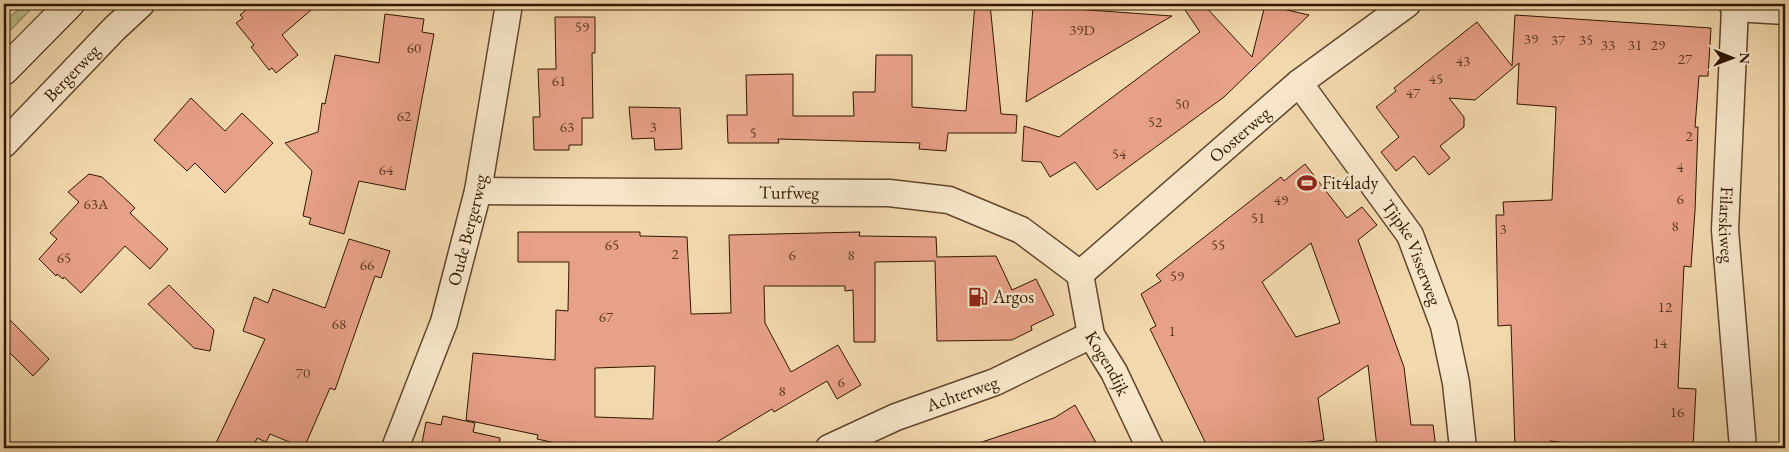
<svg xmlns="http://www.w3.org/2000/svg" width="1789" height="452" font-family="'EB Garamond',serif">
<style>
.grass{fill:url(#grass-tufts);stroke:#766a44}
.building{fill:#e8a189;stroke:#301600;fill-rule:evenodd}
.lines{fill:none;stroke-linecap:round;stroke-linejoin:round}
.street-casing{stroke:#60462b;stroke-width:29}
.secondary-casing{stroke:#301600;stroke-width:30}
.street{stroke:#f7e6ca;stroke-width:26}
.secondary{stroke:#f7e6ca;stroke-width:28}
.labels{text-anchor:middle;stroke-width:5;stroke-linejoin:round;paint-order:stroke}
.number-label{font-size:15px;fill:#5e3922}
.street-label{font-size:18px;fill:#301600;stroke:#f7e6ca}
.poi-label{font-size:18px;fill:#301600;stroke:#f7e6ca;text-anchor:start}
</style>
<defs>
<pattern id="grass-tufts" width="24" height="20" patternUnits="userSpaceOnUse" patternTransform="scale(1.25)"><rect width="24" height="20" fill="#bcbe89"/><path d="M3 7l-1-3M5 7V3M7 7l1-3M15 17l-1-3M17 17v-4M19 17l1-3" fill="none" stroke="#a2a374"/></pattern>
</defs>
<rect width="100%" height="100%" fill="#f2d8ad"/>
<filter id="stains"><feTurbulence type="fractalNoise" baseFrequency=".004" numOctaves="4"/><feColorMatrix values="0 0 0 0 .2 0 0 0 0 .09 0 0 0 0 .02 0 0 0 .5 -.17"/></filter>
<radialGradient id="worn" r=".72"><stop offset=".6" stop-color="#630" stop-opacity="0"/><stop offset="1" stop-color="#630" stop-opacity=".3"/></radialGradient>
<path class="grass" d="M 25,4 L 36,4 L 4,37 L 4,22 Z"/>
<path class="building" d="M 253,4 L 318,4 L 282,35 L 298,55 L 276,73 L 272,68 L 269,70 L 251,47 L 254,45 L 236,23 L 243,18 L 240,15 Z
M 975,4 L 990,4 L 1001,114 L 1017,115 L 1016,133 L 948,133 L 946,151 L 919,149 L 920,143 L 778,139 L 779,143 L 728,143 L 727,115 L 747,115 L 746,75 L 793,74 L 793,116 L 854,116 L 853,92 L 875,92 L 876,55 L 912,55 L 912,107 L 966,111 Z
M 1181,4 L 1203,4 L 1252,57 L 1265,5 L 1309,15 L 1224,97 L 1097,190 L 1075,162 L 1050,177 L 1041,162 L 1022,161 L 1024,126 L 1059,137 L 1200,32 Z
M 1033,6 L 1172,16 L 1026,102 Z
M 385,14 L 424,19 L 422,32 L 434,34 L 424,88 L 405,190 L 359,181 L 344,234 L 309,224 L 311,218 L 303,216 L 312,171 L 285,143 L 318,132 L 322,103 L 325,104 L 335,55 L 379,63 Z
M 1515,15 L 1711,28 L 1708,76 L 1699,76 L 1695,127 L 1698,127 L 1695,211 L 1691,267 L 1684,266 L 1678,388 L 1696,389 L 1693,448 L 1596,448 L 1596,446 L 1550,441 L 1550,448 L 1515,448 L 1511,325 L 1498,326 L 1496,215 L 1504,215 L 1503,202 L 1552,200 L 1556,107 L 1517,104 L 1519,63 L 1475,100 L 1449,98 L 1464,117 L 1464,127 L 1440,146 L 1450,158 L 1429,175 L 1414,156 L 1396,171 L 1381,152 L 1399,137 L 1376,107 L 1396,91 L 1394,88 L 1477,22 L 1512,66 Z
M 555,17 L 595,17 L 595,53 L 592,53 L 593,118 L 582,118 L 582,145 L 569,145 L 569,150 L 534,150 L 533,117 L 540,117 L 538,69 L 556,69 Z
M 191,98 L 225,131 L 242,113 L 273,143 L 225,193 L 195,163 L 187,171 L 154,140 Z
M 629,107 L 680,108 L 682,149 L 655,150 L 654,138 L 632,139 Z
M 1305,164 L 1347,218 L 1362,207 L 1377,225 L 1358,240 L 1404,367 L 1411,425 L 1433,425 L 1436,448 L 1377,448 L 1368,365 L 1318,398 L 1324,440 L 1269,448 L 1208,448 L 1150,329 L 1156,326 L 1141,294 L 1161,281 L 1156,275 L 1281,177 L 1284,181 ZM 1311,243 L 1340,323 L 1296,337 L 1262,282 Z
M 89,174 L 102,177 L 135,208 L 130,213 L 168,249 L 150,269 L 125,246 L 81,293 L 64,277 L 63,279 L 57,274 L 56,276 L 39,259 L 57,239 L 50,233 L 79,202 L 68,192 Z
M 518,232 L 640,232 L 640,236 L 687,237 L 691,314 L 731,313 L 729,235 L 860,232 L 859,236 L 936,237 L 937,257 L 996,256 L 1012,290 L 1036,279 L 1054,315 L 1031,326 L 1032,330 L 1012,340 L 937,341 L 935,261 L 875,262 L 875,342 L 854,342 L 853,290 L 845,291 L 845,286 L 764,286 L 765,323 L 791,372 L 838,345 L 861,385 L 837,399 L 827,381 L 774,412 L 772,409 L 707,448 L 579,448 L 537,439 L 538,435 L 466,420 L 473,353 L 555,360 L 556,310 L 568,311 L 569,262 L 518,262 ZM 655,366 L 653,419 L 595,417 L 595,368 Z
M 349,239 L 390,251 L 381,278 L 375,276 L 335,390 L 330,388 L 304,448 L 270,434 L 266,442 L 257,438 L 253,448 L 229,448 L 216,443 L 265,339 L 243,331 L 254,297 L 268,303 L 273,289 L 325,308 Z
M 169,285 L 214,330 L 210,351 L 194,348 L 148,304 Z
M 4,314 L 49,359 L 33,376 L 4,347 Z
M 1075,405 L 1099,448 L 977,448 L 976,444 L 1054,418 Z
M 443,416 L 475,423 L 473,432 L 500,438 L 499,448 L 421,448 L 426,422 L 441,425 Z"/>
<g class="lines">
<defs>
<g id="street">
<path id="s1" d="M 1732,4 L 1735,8 L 1725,230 L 1743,448"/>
<path d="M 1735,8 L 1785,11"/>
<path id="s2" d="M 1299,83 L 1410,235 L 1444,326 L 1456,383 L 1463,448"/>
<path id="s3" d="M 4,144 L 114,29 L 141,4"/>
<path id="s4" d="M 478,191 L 889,193 L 949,200 L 1021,230 L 1080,274"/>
<path id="s5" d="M 1080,274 L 1299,83 L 1407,4"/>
<path id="s6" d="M 1080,274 L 1091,335 L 1114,372 L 1150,448"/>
<path id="s7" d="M 395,448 L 444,322 L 478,191 L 509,4"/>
<path id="s8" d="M 829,448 L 896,417 L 995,382 L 1091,335"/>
</g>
<path id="secondary" d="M 4,71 L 70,4"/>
</defs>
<use href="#street" class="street-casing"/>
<use href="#secondary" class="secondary-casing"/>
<use href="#street" class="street"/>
<use href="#secondary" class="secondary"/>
</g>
<defs>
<symbol id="stadium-bare" viewBox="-9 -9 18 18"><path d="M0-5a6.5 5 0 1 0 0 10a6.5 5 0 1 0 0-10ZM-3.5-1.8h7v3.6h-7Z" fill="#8f2418" stroke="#f7e6ca" stroke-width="2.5" paint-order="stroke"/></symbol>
<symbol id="fuel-bare" viewBox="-9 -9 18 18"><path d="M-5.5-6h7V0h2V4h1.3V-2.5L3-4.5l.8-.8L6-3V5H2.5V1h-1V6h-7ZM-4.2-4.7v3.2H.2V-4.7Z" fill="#8f2418" stroke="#f7e6ca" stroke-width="2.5" paint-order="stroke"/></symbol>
</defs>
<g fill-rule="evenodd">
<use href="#stadium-bare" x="1293" y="169" width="28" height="28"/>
<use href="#fuel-bare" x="964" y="283" width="28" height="28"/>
</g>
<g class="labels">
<g class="number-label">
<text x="582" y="32">59</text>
<text x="1082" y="35">39D</text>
<text x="1531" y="44">39</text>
<text x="1558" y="45">37</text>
<text x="1586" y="45">35</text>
<text x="1608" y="50">33</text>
<text x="1635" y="50">31</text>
<text x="1658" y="50">29</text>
<text x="414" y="53">60</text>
<text x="1685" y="64">27</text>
<text x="1463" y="66">43</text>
<text x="1436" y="84">45</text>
<text x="559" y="86">61</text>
<text x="1413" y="98">47</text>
<text x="1182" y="109">50</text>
<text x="404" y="121">62</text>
<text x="1155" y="127">52</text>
<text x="567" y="132">63</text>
<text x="653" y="132">3</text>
<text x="753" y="138">5</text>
<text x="1689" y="141">2</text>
<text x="1119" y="159">54</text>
<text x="1680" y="172">4</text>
<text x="386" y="175">64</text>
<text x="1680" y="204">6</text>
<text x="1281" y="205">49</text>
<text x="96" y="209">63A</text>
<text x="1258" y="223">51</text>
<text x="1675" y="231">8</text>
<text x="1503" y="234">3</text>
<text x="612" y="250">65</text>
<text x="1218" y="250">55</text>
<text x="675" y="259">2</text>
<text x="792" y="260">6</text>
<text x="851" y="260">8</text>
<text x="64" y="263">65</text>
<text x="367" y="270">66</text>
<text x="1177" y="281">59</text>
<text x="1665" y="312">12</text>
<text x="606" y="322">67</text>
<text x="339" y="329">68</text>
<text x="1172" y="336">1</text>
<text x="1660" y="348">14</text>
<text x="303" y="378">70</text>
<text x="841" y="387">6</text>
<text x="782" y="396">8</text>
<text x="1677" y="417">16</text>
</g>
<g class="street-label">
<text dy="6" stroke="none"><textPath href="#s3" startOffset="98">Bergerweg</textPath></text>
<text dy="6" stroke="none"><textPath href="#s5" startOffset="212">Oosterweg</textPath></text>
<text dy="6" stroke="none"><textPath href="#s4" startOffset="311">Turfweg</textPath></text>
<text dy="6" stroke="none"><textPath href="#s1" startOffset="222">Filarskiweg</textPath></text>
<text dy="6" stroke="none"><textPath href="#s7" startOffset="230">Oude Bergerweg</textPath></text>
<text dy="6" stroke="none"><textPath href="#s2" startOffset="205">Tjipke Visserweg</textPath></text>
<text dy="6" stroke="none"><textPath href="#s6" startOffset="95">Kogendijk</textPath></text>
<text dy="6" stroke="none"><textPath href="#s8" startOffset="144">Achterweg</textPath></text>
</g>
<g class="poi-label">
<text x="1322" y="189">Fit4lady</text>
<text x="993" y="303">Argos</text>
</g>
</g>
<rect width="1789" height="452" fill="none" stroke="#f2d8ad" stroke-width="20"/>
<rect x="5" y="5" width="1779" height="442" fill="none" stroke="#301600" stroke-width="2.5"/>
<rect x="10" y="10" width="1769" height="432" fill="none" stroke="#301600"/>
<g transform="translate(1732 58) rotate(91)" stroke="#f7e6ca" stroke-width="4" paint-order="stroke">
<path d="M0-4L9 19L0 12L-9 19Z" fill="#301600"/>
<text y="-8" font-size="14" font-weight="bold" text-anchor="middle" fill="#301600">N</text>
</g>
<rect width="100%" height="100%" filter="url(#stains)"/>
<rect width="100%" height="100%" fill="url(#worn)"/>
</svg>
